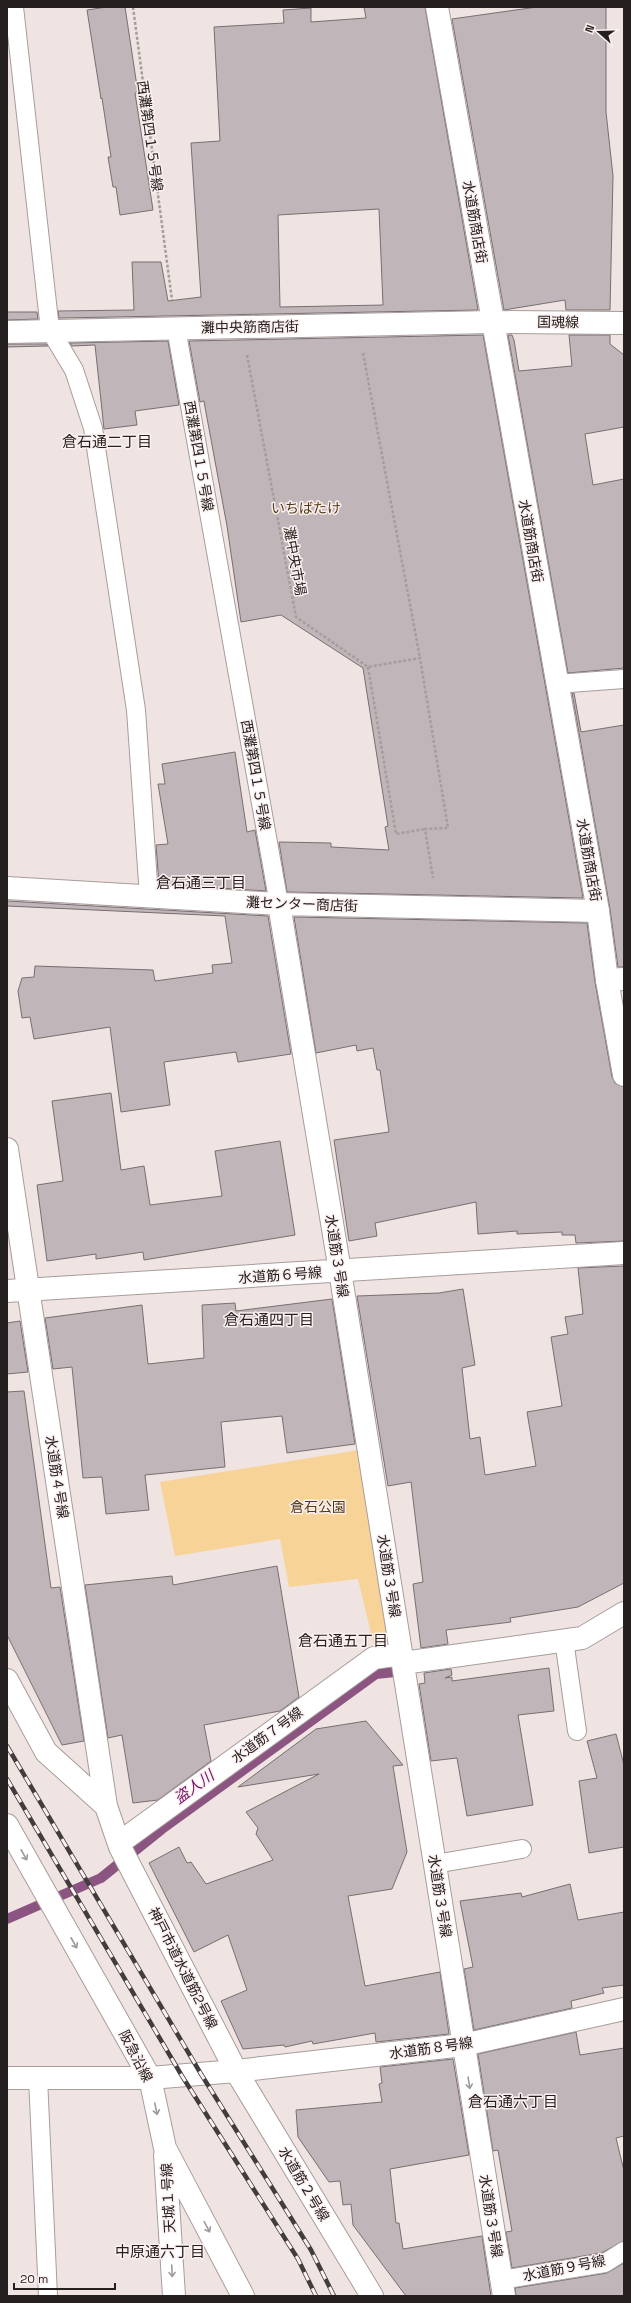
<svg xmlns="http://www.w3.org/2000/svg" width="631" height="2303" font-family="'Space Grotesk','Noto Sans JP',sans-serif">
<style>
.green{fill:#f8d397}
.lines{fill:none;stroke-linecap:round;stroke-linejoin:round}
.stream{stroke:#8c5581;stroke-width:10}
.building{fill:#c0b5b8;stroke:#786f71;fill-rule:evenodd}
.service-casing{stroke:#a79d9b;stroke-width:20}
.pedestrian-casing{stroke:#a79d9b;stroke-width:24}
.minor-casing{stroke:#a79d9b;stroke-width:24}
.path{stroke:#a59d9b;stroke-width:2.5;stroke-dasharray:3 2;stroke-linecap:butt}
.service{stroke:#fff;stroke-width:18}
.pedestrian{stroke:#fff;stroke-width:22}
.minor{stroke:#fff;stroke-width:22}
.rail-casing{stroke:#423d3c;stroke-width:4.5}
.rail{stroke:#fcf1f0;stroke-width:3;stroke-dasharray:9;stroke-linecap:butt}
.oneway{stroke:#9c9b9a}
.labels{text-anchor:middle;stroke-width:3;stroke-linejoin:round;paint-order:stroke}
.street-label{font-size:14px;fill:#24201f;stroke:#fcf1f0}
.park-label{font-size:14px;fill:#513b14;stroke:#fcf1f0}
.neighbourhood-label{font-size:15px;fill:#24201f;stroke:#fcf1f0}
.water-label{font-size:15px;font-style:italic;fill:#731367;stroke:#fcf1f0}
</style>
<rect width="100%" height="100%" fill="#efe4e2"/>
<path class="green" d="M 359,1450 L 389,1633 L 374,1646 L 358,1579 L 289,1587 L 280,1539 L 175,1556 L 160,1482 Z"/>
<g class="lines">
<path class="stream" d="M 7,1919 L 101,1878 L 162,1829 L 376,1674 L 395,1672"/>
</g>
<path class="building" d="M 107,7 L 125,7 L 138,93 L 135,93 L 153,210 L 120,215 L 116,187 L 113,187 L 108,157 L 111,157 L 102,98 L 101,99 L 87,10 Z
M 364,7 L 425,7 L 478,310 L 59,318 L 58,311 L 134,310 L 132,262 L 161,262 L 168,301 L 201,297 L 191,143 L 220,141 L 214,27 L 284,23 L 283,10 L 311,8 L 311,22 L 366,18 ZM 379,209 L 383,305 L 280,307 L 278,215 Z
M 537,7 L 606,7 L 606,112 L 613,176 L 610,310 L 566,310 L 565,300 L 504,310 L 452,19 Z
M 7,312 L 37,312 L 38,319 L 7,320 Z
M 483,335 L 583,898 L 287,892 L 279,842 L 331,843 L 331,847 L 389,850 L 385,827 L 388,826 L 363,668 L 281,615 L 241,622 L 227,526 L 205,407 L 204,401 L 200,402 L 189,341 Z
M 508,335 L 512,335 L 514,340 L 519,371 L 572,366 L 569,335 L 610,335 L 610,344 L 624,355 L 624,427 L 585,434 L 593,485 L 624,479 L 624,668 L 568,673 Z
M 168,341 L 179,405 L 135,411 L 137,425 L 104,429 L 95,345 L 72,346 L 70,343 Z
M 7,344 L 46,344 L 48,346 L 7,347 Z
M 572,693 L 574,693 L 581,732 L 624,725 L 624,967 L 618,967 L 610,909 Z
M 235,752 L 247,832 L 255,830 L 266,891 L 159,884 L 156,845 L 168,844 L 158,784 L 165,784 L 162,764 Z
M 7,901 L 268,916 L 291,1054 L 238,1062 L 236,1052 L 164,1062 L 170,1105 L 121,1112 L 110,1027 L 34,1039 L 30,1017 L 22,1018 L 18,991 L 22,978 L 34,977 L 35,966 L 153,970 L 155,981 L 213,973 L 212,965 L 232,963 L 225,916 L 7,906 Z
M 294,917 L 587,923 L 595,982 L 612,1077 L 615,1083 L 624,1087 L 624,1241 L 576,1243 L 575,1235 L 562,1235 L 562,1232 L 517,1234 L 517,1231 L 478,1234 L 476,1202 L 375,1223 L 377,1236 L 349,1241 L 334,1140 L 389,1132 L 380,1070 L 377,1070 L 373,1048 L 357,1051 L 356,1045 L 316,1053 Z
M 111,1093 L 121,1170 L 144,1166 L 150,1205 L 222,1196 L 215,1151 L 280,1141 L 295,1235 L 144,1260 L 143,1252 L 96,1259 L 96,1254 L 47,1261 L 37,1185 L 63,1181 L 52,1101 Z
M 624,1266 L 624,1583 L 578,1607 L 510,1618 L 511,1622 L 446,1630 L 448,1644 L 421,1648 L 413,1584 L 423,1582 L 411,1482 L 388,1486 L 357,1296 L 439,1293 L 463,1289 L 475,1365 L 462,1368 L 470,1439 L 480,1437 L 485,1475 L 536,1466 L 527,1412 L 562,1406 L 551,1337 L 568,1334 L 565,1317 L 583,1314 L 578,1268 Z
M 332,1299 L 355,1444 L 287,1453 L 282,1416 L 221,1422 L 225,1467 L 145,1475 L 149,1510 L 106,1514 L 102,1477 L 83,1478 L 72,1367 L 53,1369 L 45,1318 L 142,1305 L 148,1364 L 204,1358 L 202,1305 L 235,1303 L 236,1311 Z
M 20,1321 L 28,1372 L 7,1374 L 7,1323 Z
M 24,1391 L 51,1588 L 60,1587 L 84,1741 L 62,1745 L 7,1635 L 7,1392 Z
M 277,1566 L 299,1697 L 280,1711 L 204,1725 L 211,1761 L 158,1800 L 133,1803 L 122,1735 L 108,1738 L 85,1585 L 172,1576 L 173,1585 Z
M 549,1668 L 554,1711 L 518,1715 L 533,1805 L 467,1816 L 457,1758 L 431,1761 L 419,1684 L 425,1683 L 424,1673 L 451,1669 L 452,1675 L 445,1678 L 452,1677 L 452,1681 Z
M 366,1721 L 403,1765 L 393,1766 L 407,1852 L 392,1889 L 348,1896 L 365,1986 L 440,1972 L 449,2034 L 376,2042 L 375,2033 L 313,2044 L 312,2041 L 285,2047 L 284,2045 L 243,2049 L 221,2001 L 247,1990 L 228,1935 L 194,1952 L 149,1863 L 179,1847 L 187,1863 L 191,1862 L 206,1884 L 273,1860 L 256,1834 L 258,1828 L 246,1812 L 319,1774 L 238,1787 L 316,1729 Z
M 616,1734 L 624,1765 L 624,1847 L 589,1853 L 579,1781 L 597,1778 L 587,1741 Z
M 570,1884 L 578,1920 L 624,1912 L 624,1985 L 602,1988 L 604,1993 L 571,2001 L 572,2008 L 474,2030 L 464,1969 L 473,1967 L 460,1901 L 521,1893 L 522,1897 Z
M 576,2032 L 580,2055 L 624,2048 L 624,2136 L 616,2138 L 624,2171 L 624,2241 L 601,2253 L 512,2268 L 506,2232 L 512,2231 L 498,2150 L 493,2151 L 478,2054 Z
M 453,2059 L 469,2155 L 390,2169 L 396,2223 L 399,2223 L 403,2249 L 482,2236 L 491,2296 L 406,2296 L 353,2225 L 351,2204 L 343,2205 L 340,2181 L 329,2182 L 298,2137 L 296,2110 L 382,2102 L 379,2084 L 382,2083 L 380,2067 Z
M 624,2263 L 624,2296 L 516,2296 L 515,2288 L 607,2273 Z"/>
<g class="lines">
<defs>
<path id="service" d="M 14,7 L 50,330 L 74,370 L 93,428 L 136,710 L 149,897
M 176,328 L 279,904
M 556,684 L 624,679
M 564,1640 L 577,1731
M 435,1864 L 522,1849
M 38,2078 L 48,2296
M 501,2280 L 605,2263 L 624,2251"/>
<path id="pedestrian" d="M 437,7 L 598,911 L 607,980 L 624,1075
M 7,332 L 492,322"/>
<path id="minor" d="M 492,322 L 624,323
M 7,888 L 279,904 L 598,911
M 279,904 L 340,1271 L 504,2296
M 607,980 L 624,979
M 7,1149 L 106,1806
M 7,1291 L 624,1253
M 403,1663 L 582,1638 L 624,1613
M 7,1680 L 46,1752 L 106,1806 L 120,1847 L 236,2071 L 372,2296
M 7,1825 L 150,2078 L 165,2148 L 243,2296
M 119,1843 L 374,1658 L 401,1654
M 7,2078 L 150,2078 L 236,2071 L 463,2045 L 624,2009
M 165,2155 L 174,2296"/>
</defs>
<use href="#service" class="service-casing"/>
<use href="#pedestrian" class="pedestrian-casing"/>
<use href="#minor" class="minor-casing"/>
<path class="path" d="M 133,7 L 172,300
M 363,353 L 420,658
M 247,355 L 296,617 L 368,667 L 420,658 L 448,828 L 425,829 L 433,878
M 368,667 L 396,834 L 425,829"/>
<use href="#service" class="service"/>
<use href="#pedestrian" class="pedestrian"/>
<use href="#minor" class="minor"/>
<defs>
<path id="rail" d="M 7,1746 L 201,2074 L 311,2250 L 334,2296
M 7,1779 L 182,2076 L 298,2259 L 316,2296"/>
</defs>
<use href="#rail" class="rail-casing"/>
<use href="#rail" class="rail"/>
</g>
<defs><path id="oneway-shaft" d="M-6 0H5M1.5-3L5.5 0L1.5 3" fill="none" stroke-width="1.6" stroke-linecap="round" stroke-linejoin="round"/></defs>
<g class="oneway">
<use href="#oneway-shaft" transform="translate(24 1855) rotate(61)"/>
<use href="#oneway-shaft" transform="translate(74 1943) rotate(61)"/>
<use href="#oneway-shaft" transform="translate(469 2083) rotate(81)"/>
<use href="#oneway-shaft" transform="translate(156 2109) rotate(78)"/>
<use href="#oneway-shaft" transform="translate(207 2227) rotate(62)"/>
<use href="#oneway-shaft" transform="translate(172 2271) rotate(87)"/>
</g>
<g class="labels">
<g class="street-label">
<text transform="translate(150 136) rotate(82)" y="5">西灘第四１５号線</text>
<text transform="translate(475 222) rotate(80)" y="5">水道筋商店街</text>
<text transform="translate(558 322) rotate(1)" y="5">国魂線</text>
<text transform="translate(250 327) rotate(-1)" y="5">灘中央筋商店街</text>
<text transform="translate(199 456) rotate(80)" y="5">西灘第四１５号線</text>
<text transform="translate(531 541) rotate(80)" y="5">水道筋商店街</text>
<text transform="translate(295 561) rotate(80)" y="5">灘中央市場</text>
<text transform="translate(256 775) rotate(80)" y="5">西灘第四１５号線</text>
<text transform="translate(589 860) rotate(80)" y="5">水道筋商店街</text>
<text transform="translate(302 904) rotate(2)" y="5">灘センター商店街</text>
<text transform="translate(337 1256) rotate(81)" y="5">水道筋３号線</text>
<text transform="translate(280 1275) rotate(-4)" y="5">水道筋６号線</text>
<text transform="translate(57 1477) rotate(81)" y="5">水道筋４号線</text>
<text transform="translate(389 1576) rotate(81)" y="5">水道筋３号線</text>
<text transform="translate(267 1735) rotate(-36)" y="5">水道筋７号線</text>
<text transform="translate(440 1896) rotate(81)" y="5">水道筋３号線</text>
<text transform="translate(183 1968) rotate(63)" y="5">神戸市道水道筋2号線</text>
<text transform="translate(431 2048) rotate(-8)" y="5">水道筋８号線</text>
<text transform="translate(136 2056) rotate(63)" y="5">阪急沿線</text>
<text transform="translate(304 2184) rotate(59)" y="5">水道筋２号線</text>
<text transform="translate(168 2198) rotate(-93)" y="5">天城１号線</text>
<text transform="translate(491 2216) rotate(81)" y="5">水道筋３号線</text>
<text transform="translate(564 2268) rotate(-11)" y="5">水道筋９号線</text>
</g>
<g class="park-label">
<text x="306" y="513">いちばたけ</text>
<text x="318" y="1512">倉石公園</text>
</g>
<g class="neighbourhood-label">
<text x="107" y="447">倉石通二丁目</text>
<text x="201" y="888">倉石通三丁目</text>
<text x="269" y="1325">倉石通四丁目</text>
<text x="343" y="1646">倉石通五丁目</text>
<text x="513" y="2107">倉石通六丁目</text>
<text x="160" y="2257">中原通六丁目</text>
</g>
<g class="water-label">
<text transform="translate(194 1787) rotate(-36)" y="5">盗人川</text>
</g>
</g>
<rect width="631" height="2303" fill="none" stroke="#24201f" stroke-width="16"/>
<g transform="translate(599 32) rotate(290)" stroke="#fcf1f0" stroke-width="3" paint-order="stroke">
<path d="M0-3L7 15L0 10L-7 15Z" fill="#24201f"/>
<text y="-6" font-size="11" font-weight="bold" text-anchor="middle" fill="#24201f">N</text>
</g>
<path d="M14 2283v6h101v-6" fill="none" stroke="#24201f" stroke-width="2"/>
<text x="20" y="2283" font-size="12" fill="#24201f" stroke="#fcf1f0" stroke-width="3" paint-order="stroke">20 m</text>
</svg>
